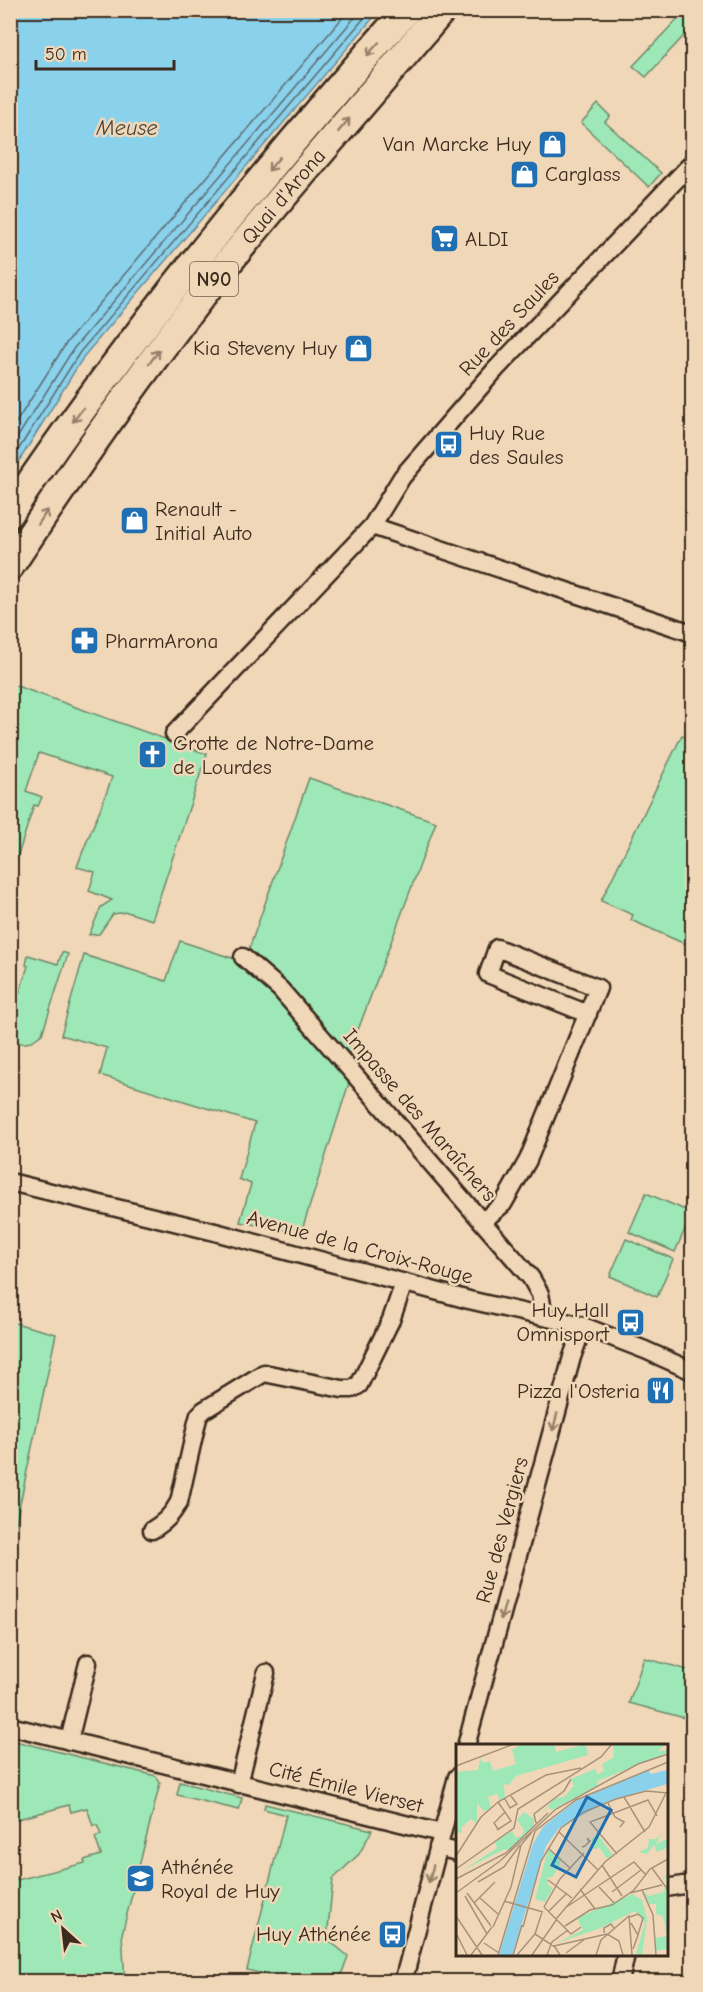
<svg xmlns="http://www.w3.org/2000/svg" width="703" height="1992" font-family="'Comic Neue',sans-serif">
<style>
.green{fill:#9ee8b7;stroke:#6c896a;stroke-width:1.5}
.water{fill:#8ad1ec;stroke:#6a8e9a;stroke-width:1.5}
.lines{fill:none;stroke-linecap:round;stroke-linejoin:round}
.shore{stroke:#5b6d70;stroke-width:1.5}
.street-casing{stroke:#3b2a1e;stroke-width:21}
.primary-casing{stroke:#3b2a1e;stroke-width:32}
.street{stroke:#f0d7b7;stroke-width:16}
.primary{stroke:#f0d7b7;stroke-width:27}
.oneway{stroke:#96806a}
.labels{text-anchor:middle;stroke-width:5;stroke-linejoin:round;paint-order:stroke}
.shield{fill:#f0d7b7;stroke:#715e4c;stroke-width:1.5}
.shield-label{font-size:20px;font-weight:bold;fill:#3b2a1e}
.poi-label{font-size:21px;fill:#3b2a1e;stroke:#f0d7b7;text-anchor:start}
.street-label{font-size:21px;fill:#3b2a1e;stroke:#f0d7b7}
.water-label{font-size:22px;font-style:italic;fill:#47433d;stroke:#f0d7b7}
.inset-road{fill:none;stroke:#a8927a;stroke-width:1.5}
.view{fill:#1f6fb2;fill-opacity:0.15;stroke:#1f6fb2;stroke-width:3}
.inset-edge{fill:none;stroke:#3b2a1e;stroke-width:3}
</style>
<rect width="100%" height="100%" fill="#f0d7b7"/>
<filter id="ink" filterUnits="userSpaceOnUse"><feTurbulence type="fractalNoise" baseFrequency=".0167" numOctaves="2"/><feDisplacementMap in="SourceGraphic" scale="12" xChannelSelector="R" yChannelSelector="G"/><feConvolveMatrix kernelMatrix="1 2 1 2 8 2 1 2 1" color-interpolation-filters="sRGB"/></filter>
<g filter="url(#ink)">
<path class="green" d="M 683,13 L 692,22 L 692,27 L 646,77 L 633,66 Z
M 598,104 L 610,116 L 605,122 L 661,173 L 649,187 L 581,123 Z
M 11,684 L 207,754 L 152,920 L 127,912 L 113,914 L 99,934 L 89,935 L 101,907 L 112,900 L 89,891 L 95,872 L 77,867 C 88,836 102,808 112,777 L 39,753 L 26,791 L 42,797 L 38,806 L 34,805 L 11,877 Z
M 682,735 L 692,740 L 692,947 L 631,920 L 633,915 L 601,901 Z
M 309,778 L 436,822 L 349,1054 L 248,952 Z
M 180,941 L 238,960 L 268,986 L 350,1080 L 301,1233 L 240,1222 L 251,1184 L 239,1179 L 255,1123 L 100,1075 L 107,1048 L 61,1035 L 84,955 L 166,981 Z
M 62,952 L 68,954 L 42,1034 C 29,1044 26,1045 11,1041 L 11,1020 L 28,966 L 26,965 L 28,955 L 58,964 Z
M 646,1193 L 692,1213 L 675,1252 L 629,1232 Z
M 626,1239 L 673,1259 L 657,1297 L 610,1276 Z
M 11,1322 L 56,1334 L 11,1546 L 10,1322 Z
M 644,1658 L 692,1671 L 692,1720 L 629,1703 Z
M 11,1740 L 156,1776 L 160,1783 L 122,1934 L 125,1981 L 11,1981 L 11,1877 L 14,1876 L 17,1880 L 85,1863 L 84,1860 L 101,1855 L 95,1837 L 101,1835 L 97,1825 L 93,1826 L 87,1808 L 71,1812 L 69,1805 L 11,1821 Z
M 180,1782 L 242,1798 L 239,1810 L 177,1795 Z
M 265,1804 L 372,1830 L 359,1854 L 333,1879 L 327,1939 L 348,1956 L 339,1981 L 292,1981 L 247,1970 L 286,1815 L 264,1809 Z"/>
<path class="water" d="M 11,10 L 379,11 L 84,356 L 11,474 Z"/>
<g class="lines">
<path class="shore" d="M 10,432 L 67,342 L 349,10
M 10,449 L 74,348 L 361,10
M 10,463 L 80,352 L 371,10"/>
<defs>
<path id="street" d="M 692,163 L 496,369 L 402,477 L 372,526 L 692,633
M 174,734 L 372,526
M 243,957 L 280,989 L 531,1278 L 540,1294 L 544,1316
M 10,1182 L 215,1232 L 469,1300 L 583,1326 L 645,1350 L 692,1371
M 483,1221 L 503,1204 L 528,1160 L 598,988 L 497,948 L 488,974 L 588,1014
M 152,1530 C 165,1522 172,1515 179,1502 L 197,1422 L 199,1415 L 204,1410 L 264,1373 L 342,1389 L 352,1389 L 359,1385 L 391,1320 L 404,1283
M 10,1726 L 441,1833
M 69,1741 L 88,1663
M 466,1746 L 572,1357 L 583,1326
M 239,1784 L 266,1673
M 438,1847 L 457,1852
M 666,1888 L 683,1885 L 692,1887
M 403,1982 L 457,1777
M 620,1982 L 626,1954"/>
<g id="primary">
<path d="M 10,513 C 53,447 100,384 148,321 C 230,214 317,111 407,10"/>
<path id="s1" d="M 10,566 C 76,466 144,367 219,274 C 291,184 368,99 442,10"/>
</g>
</defs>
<use href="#street" class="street-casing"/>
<use href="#primary" class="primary-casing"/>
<use href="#street" class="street"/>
<use href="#primary" class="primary"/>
</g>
<defs><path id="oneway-shaft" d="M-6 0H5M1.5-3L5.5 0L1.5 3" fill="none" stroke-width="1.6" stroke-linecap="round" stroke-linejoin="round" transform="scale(1.5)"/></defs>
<g class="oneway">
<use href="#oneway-shaft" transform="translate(373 49) rotate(132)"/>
<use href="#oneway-shaft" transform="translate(344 125) rotate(-50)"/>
<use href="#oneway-shaft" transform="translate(274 164) rotate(129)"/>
<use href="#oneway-shaft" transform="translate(154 357) rotate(-53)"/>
<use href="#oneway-shaft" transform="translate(78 415) rotate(126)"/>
<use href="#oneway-shaft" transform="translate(43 517) rotate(-57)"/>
<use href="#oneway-shaft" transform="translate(555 1422) rotate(105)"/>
<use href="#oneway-shaft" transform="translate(503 1611) rotate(105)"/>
<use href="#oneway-shaft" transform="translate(431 1874) rotate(105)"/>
</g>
</g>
<defs>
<symbol id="shop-square" viewBox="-11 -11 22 22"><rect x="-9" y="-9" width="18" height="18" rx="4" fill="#1f6fb2" stroke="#f0d7b7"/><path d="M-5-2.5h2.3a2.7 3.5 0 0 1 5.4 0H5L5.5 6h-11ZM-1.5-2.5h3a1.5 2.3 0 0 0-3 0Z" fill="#fff"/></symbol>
<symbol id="supermarket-square" viewBox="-11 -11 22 22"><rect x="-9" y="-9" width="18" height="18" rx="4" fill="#1f6fb2" stroke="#f0d7b7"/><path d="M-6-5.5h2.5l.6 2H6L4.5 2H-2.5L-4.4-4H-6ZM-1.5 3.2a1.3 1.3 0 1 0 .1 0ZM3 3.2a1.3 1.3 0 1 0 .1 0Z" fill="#fff"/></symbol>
<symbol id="bus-square" viewBox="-11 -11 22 22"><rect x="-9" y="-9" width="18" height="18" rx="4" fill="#1f6fb2" stroke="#f0d7b7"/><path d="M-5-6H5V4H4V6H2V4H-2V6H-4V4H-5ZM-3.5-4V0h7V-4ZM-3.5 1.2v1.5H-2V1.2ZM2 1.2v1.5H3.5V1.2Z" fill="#fff"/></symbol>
<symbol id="pharmacy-square" viewBox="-11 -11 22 22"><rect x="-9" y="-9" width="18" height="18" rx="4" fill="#1f6fb2" stroke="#f0d7b7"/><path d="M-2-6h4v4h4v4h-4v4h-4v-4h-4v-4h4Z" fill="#fff"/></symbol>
<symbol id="church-square" viewBox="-11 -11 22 22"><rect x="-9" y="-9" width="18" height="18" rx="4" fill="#1f6fb2" stroke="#f0d7b7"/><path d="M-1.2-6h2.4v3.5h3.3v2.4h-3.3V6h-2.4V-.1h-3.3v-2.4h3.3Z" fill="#fff"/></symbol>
<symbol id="restaurant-square" viewBox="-11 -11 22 22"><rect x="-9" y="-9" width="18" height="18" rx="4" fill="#1f6fb2" stroke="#f0d7b7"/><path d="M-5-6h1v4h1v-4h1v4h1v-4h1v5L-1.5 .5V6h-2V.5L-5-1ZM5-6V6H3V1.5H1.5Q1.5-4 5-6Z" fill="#fff"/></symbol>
<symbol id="school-square" viewBox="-11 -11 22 22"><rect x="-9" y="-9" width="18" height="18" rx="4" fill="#1f6fb2" stroke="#f0d7b7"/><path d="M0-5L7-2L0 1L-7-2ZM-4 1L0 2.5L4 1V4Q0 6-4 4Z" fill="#fff"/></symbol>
</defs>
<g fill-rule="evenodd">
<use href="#shop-square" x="536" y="128" width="33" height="33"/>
<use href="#shop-square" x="508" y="158" width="33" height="33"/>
<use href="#supermarket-square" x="428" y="222" width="33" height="33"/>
<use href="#shop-square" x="342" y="332" width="33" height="33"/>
<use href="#bus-square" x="432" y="428" width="33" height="33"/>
<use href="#shop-square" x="118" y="504" width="33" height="33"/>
<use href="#pharmacy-square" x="68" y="624" width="33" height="33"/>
<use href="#church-square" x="136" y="738" width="33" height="33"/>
<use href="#bus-square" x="614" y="1306" width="33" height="33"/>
<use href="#restaurant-square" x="644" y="1374" width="33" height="33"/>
<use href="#school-square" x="124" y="1862" width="33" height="33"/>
<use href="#bus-square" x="376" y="1918" width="33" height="33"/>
</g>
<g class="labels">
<rect class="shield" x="190" y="262" width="48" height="34" rx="4.5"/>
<g class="shield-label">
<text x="214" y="286">N90</text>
</g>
<g class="poi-label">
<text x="531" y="151" text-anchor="end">Van Marcke Huy</text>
<text x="545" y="181">Carglass</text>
<text x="465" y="246">ALDI</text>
<text x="337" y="355" text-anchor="end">Kia Steveny Huy</text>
<text x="469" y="440">Huy Rue<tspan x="469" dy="24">des Saules</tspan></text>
<text x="155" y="516">Renault -<tspan x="155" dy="24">Initial Auto</tspan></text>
<text x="105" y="648">PharmArona</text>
<text x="173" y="750">Grotte de Notre-Dame<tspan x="173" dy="24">de Lourdes</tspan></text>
<text x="609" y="1317" text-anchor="end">Huy Hall<tspan x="609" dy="24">Omnisport</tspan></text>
<text x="640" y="1398" text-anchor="end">Pizza l'Osteria</text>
<text x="161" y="1874">Athénée<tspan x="161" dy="24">Royal de Huy</tspan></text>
<text x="371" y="1941" text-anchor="end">Huy Athénée</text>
</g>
<g class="street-label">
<text dy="7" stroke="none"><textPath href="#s1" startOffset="460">Quai d'Arona</textPath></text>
<text transform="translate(509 323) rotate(-47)" y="7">Rue des Saules</text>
<text transform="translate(420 1115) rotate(49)" y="7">Impasse des Maraîchers</text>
<text transform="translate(360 1247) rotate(15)" y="7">Avenue de la Croix-Rouge</text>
<text transform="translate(502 1530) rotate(-75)" y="7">Rue des Vergiers</text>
<text transform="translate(346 1787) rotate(14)" y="7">Cité Émile Vierset</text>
</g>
<g class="water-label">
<text x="127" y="135">Meuse</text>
</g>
</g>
<g transform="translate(456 1744)">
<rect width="212" height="212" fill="#f0d7b7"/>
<path d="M 65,0 L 98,0 L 100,8 L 130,0 L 132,11 L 60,32 L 53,41 L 48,40 L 49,55 L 44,57 L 41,50 L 32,53 L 35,64 L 28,67 L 21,59 L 21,79 L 15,75 L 5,84 L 6,89 L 0,88 L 0,28 L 22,26 L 24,14 L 27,19 L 34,17 L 37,27 L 60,20 L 56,6 ZM 157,0 L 211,0 L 201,7 L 211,6 L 211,9 L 142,37 L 141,42 L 96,66 L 92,63 L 84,71 L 98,55 L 108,53 L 118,42 L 115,35 L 139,25 L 142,30 L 148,27 L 146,20 L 158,13 ZM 68,68 L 78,75 L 78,82 L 52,107 L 49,105 L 7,126 L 41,104 L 39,98 L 56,87 L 60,94 L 66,91 L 68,86 L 61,76 ZM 141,90 L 157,111 L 151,115 L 143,103 L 139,106 L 136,101 L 136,95 ZM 205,90 L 200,100 L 211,95 L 211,109 L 210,104 L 201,108 L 198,101 L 191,110 L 183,108 L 192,104 L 193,95 L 200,95 ZM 92,105 L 105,117 L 97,133 L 92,133 L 92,141 L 97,144 L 89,158 L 79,155 ZM 211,131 L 211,205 L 200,207 L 199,194 L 211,192 L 207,172 L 200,170 L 200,160 L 193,160 L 187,147 L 193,152 L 207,148 L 211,138 L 210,134 L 206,135 ZM 176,150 L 186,156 L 191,175 L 186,211 L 180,210 L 189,179 L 179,167 L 142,185 L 101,199 L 127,186 L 121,174 Z" fill="#9ee8b7"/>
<path d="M 192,26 L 195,30 L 211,26 L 211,40 L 150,58 L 103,84 L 90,102 L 56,211 L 43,211 L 77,100 L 87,83 L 120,57 Z" fill="#8ad1ec"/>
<path class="inset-road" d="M 0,22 L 58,0M 168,53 L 189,88M 49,55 L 54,64 L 61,60 L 55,52M 152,59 L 159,73 L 168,78 L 164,83M 80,79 L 78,70 L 108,47 L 115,35M 42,85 L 38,79 L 49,68M 41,86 L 55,77 L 42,58M 102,87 L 142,126M 126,103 L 129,102 L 134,97 L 131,94 L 133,98M 92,104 L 114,124M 161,110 L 134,78 L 192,56 L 201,72M 0,112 L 25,73 L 42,58 L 90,31 L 125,24M 146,121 L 166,152M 196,124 L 212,146M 0,125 L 58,84 L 62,65 L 145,13 L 156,0M 0,135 L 50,109 L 92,69M 92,136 L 116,154M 22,138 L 48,123 L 64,101M 143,143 L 158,159M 124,145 L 139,165M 186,146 L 197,171 L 200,211M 156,148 L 185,126M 0,149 L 44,117 L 100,65 L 182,20 L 212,10M 11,149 L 35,182M 174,149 L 206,141M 9,152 L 31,190M 24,154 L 42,170M 48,157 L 87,168M 18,159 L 39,138M 88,163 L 104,135 L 128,109M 88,163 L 115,190 L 125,183M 109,164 L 178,118 L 190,131M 93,167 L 111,149M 0,172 L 26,211M 174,173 L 182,170 L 187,174 L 182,191M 100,175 L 149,118 L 193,83 L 210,49M 175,179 L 182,191 L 177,205M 109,182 L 134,166 L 156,161 L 178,146 L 194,125 L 212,115M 37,183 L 55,143 L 65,101 L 76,88M 67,183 L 85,117 L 105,84 L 128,68 L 160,55 L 190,47 L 212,49M 0,189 L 11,211M 148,189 L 148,184 L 155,180 L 158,184M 79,190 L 99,203 L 104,211M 79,190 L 86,168M 151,190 L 163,197 L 167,211M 28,199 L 43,209M 98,202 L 151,190M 110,209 L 129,195M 15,211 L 36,183M 42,211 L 79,87 L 120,56 L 212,18M 57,211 L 66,181M 61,211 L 79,190M 76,211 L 101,175M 91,211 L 96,198 L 112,186M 140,211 L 145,196 L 173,172 L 176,211"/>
<path class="view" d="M 131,53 L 155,66 L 120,133 L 96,121 Z"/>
<rect width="212" height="212" class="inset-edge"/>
</g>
<rect width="703" height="1992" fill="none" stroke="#f0d7b7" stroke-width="36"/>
<rect x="18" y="18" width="667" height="1956" fill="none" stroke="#3b2a1e" stroke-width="2" filter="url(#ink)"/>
<g transform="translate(63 1929) rotate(333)" stroke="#f0d7b7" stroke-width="4.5" paint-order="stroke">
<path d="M0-4.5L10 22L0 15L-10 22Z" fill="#3b2a1e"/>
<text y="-9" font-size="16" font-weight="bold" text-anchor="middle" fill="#3b2a1e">N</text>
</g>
<path d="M36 60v9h138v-9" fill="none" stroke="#3b2a1e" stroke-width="3"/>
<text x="45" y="60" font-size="18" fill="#3b2a1e" stroke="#f0d7b7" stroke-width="4.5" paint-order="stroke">50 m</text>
</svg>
